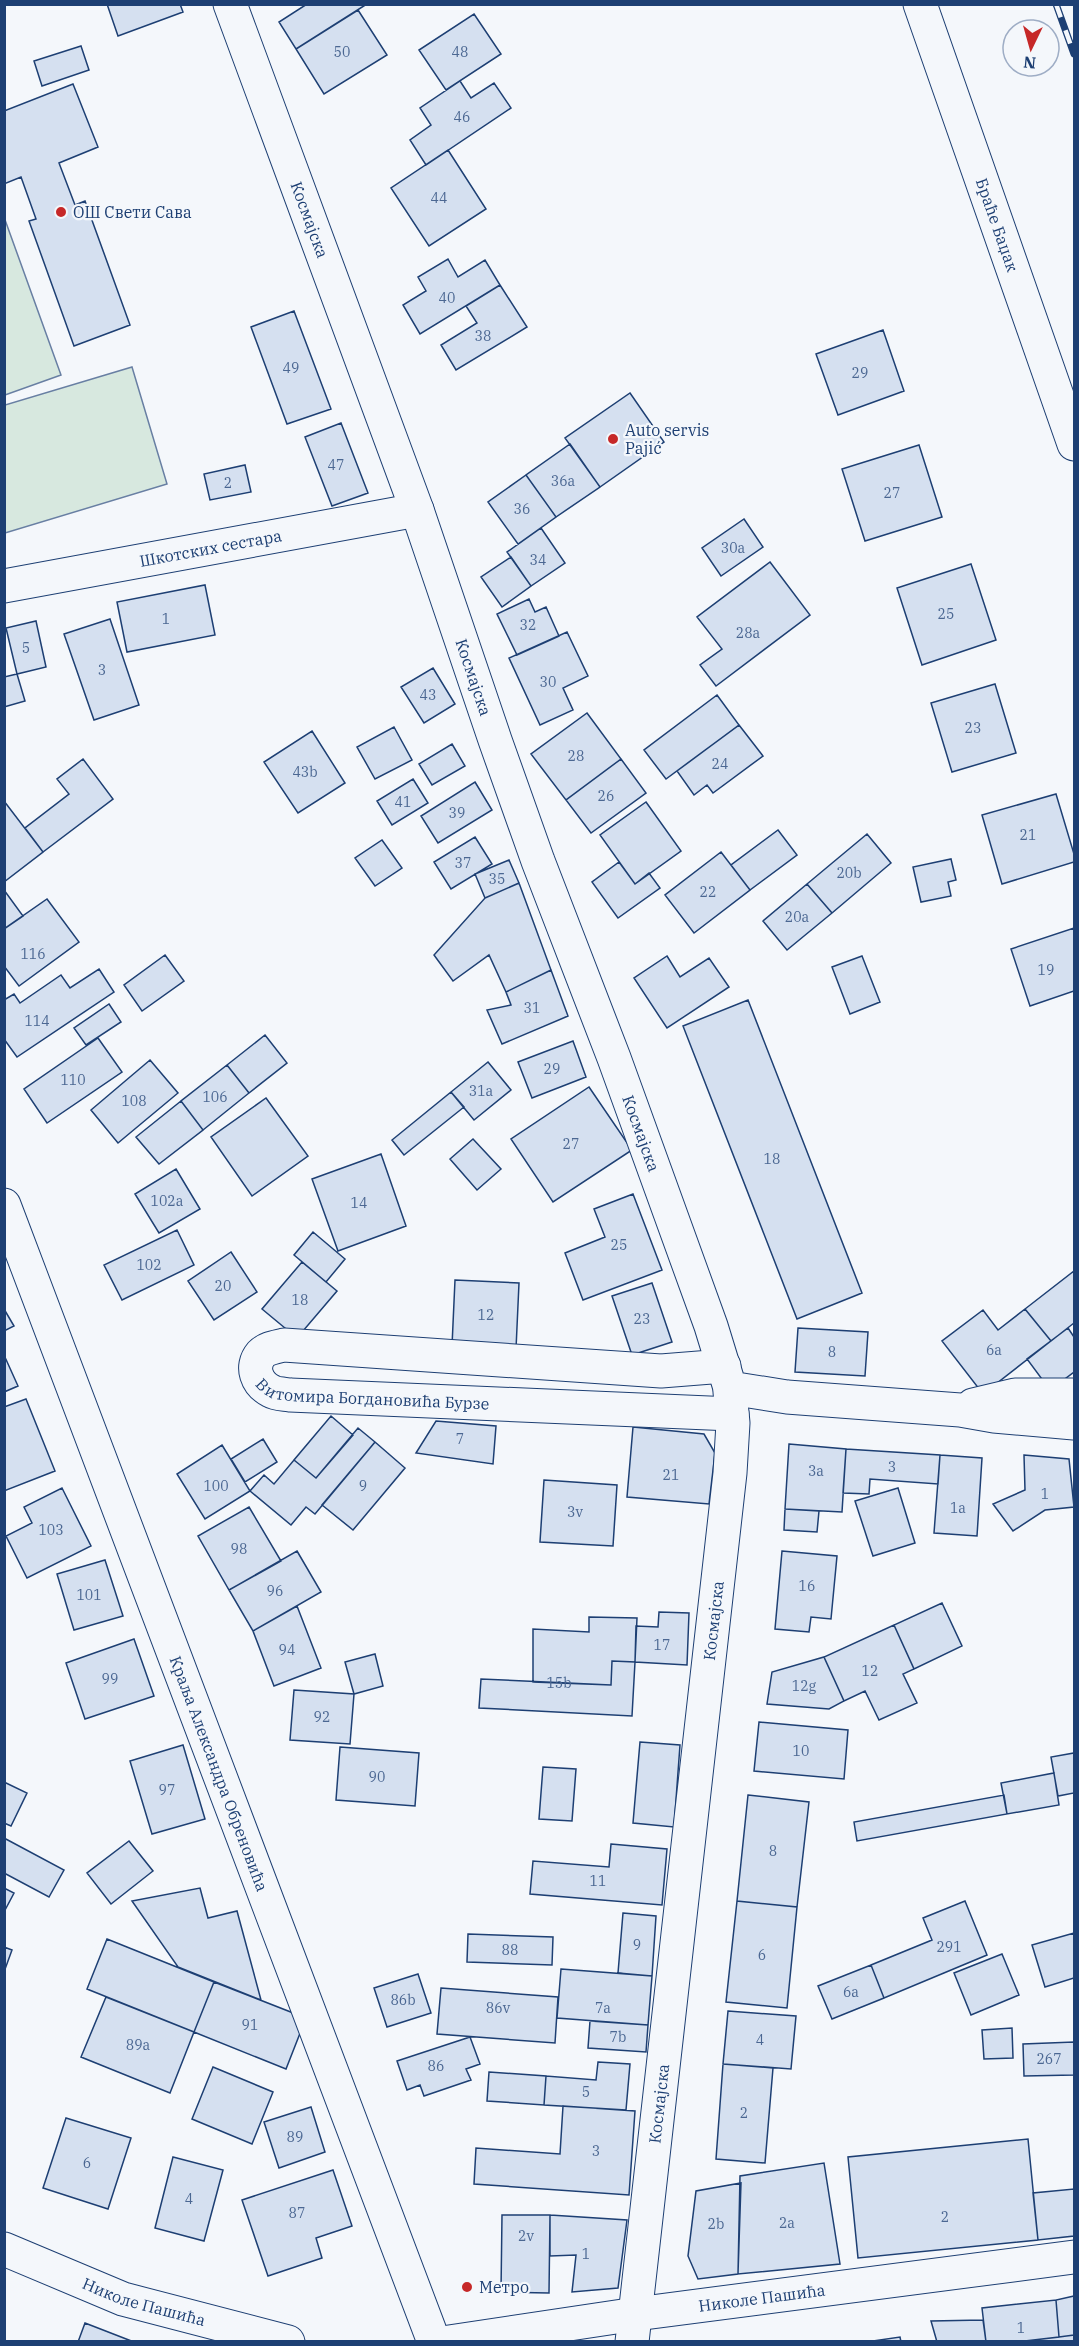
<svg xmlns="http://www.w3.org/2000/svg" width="1079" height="2346" font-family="'IBM Plex Serif',serif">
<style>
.green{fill:#d7e8df;stroke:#687fa3;stroke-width:1.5}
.building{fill:#d5e0f0;stroke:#1d3f73;stroke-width:1.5}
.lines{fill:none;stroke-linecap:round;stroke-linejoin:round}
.street-casing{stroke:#1d3f73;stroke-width:35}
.secondary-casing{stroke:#1d3f73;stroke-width:35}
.street{stroke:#f4f7fb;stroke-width:33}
.secondary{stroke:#f4f7fb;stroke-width:33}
.rail-casing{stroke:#1d3f73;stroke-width:7}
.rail{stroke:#f4f7fb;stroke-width:4.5;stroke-dasharray:14;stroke-linecap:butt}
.poi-dot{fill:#c62828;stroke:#f4f7fb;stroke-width:2}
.labels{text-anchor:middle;stroke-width:4.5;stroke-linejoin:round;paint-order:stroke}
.number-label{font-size:14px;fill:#4b6792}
.poi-label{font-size:16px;fill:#1d3f73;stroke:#f4f7fb;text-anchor:start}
.street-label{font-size:16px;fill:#1d3f73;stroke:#f4f7fb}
</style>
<rect width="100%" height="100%" fill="#f4f7fb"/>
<path class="green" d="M 4,217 L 61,375 L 5,395 L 4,395 Z
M 132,367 L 167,484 L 5,533 L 5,405 Z"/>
<path class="building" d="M 107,4 L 180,4 L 183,12 L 118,36 Z
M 307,4 L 367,4 L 296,49 L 279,22 Z
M 358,10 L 387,55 L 324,94 L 296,49 Z
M 474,14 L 501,54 L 446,90 L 419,50 Z
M 81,46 L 89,70 L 42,86 L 34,61 Z
M 460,81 L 471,98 L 494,83 L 511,108 L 426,165 L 410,140 L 431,125 L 420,108 Z
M 73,84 L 98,147 L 59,163 L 75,205 L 85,201 L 130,325 L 74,346 L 29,221 L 36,219 L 21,177 L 4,184 L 4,111 Z
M 448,150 L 486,209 L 429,246 L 391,188 Z
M 448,259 L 458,277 L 485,260 L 500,285 L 420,334 L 403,305 L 426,291 L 418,277 Z
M 500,285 L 527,327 L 456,370 L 441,345 L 477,323 L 466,306 Z
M 294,311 L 331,409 L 287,424 L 251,327 Z
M 883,330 L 904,391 L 838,415 L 816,354 Z
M 630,393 L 664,442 L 600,487 L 565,438 Z
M 341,423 L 368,493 L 332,506 L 305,437 Z
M 570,444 L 600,487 L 556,517 L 526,475 Z
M 919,445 L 942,517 L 865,541 L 842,469 Z
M 245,465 L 251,492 L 210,500 L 204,474 Z
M 526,475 L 556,517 L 518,544 L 488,502 Z
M 744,519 L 763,547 L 721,576 L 702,548 Z
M 541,528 L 565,563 L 531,586 L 507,552 Z
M 511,557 L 531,586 L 502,607 L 481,577 Z
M 770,562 L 810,615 L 716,686 L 700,665 L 722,649 L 697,617 Z
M 971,564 L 996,640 L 922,665 L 897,588 Z
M 205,585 L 215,635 L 127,652 L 117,602 Z
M 529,599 L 535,612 L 546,607 L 559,636 L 517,655 L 497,614 Z
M 110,619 L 139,705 L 94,720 L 64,634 Z
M 36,621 L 46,667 L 17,674 L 6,628 Z
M 567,632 L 588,676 L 563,688 L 573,710 L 540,725 L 509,658 Z
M 433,668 L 455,704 L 424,723 L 401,687 Z
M 17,674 L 25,701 L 4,707 L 4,677 Z
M 995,684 L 1016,753 L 952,772 L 931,703 Z
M 717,695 L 739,725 L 666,779 L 644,750 Z
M 587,713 L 621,759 L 566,800 L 531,754 Z
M 739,725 L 763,756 L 713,793 L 707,785 L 694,795 L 677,771 Z
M 394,727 L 412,760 L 375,779 L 357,747 Z
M 312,731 L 345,783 L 298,813 L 264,762 Z
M 452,744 L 465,766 L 432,785 L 419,764 Z
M 83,759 L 113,799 L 43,852 L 25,828 L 69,794 L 57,779 Z
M 621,759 L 646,793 L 591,833 L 566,800 Z
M 413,779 L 428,803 L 392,825 L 377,801 Z
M 475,782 L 492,810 L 438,843 L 421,816 Z
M 1056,794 L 1074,854 L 1074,862 L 1002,884 L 982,815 Z
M 4,801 L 43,852 L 4,882 Z
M 646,802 L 681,851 L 635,884 L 600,835 Z
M 778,830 L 797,855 L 750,890 L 731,865 Z
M 867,834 L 891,863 L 832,913 L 807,884 Z
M 475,837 L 492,864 L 451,889 L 434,862 Z
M 382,840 L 402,868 L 375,886 L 355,858 Z
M 721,852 L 750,890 L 694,933 L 665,895 Z
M 951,859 L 956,880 L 948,882 L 951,896 L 921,902 L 913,867 Z
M 509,860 L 519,883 L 485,898 L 475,874 Z
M 619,862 L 635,884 L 649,873 L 660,888 L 618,918 L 592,882 Z
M 519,883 L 551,970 L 506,992 L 489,955 L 453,981 L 434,955 L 485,898 Z
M 807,884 L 832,913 L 787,950 L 763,921 Z
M 4,890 L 23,916 L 4,929 Z
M 47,899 L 79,942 L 19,986 L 4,966 L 4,929 Z
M 1074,928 L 1074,991 L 1030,1006 L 1011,949 Z
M 165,955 L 184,981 L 142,1011 L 124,985 Z
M 667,956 L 680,977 L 709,958 L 729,987 L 667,1028 L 634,978 Z
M 862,956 L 880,1002 L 850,1014 L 832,967 Z
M 99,969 L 114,992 L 17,1057 L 4,1039 L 4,1000 L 14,994 L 20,1003 L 61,975 L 70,988 Z
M 551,970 L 568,1016 L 502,1044 L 487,1010 L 511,1005 L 506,992 Z
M 748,1000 L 862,1293 L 797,1319 L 683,1026 Z
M 109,1004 L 121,1022 L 86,1045 L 74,1028 Z
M 265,1035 L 287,1063 L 249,1093 L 227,1065 Z
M 98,1038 L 122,1072 L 47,1123 L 24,1089 Z
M 573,1041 L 586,1077 L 532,1098 L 518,1062 Z
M 150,1060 L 178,1093 L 118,1143 L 91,1110 Z
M 488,1062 L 511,1090 L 474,1120 L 451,1092 Z
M 227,1065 L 249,1093 L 203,1130 L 181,1101 Z
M 589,1087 L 632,1150 L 553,1202 L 511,1139 Z
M 451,1092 L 464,1107 L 404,1155 L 392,1140 Z
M 266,1098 L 308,1156 L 252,1196 L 211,1137 Z
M 181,1101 L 203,1130 L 159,1164 L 136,1137 Z
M 473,1139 L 501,1169 L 477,1190 L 450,1159 Z
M 381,1154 L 406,1226 L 338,1251 L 312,1179 Z
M 176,1169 L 200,1209 L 159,1233 L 135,1194 Z
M 633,1194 L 662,1270 L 583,1300 L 565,1253 L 605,1237 L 594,1209 Z
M 177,1230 L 194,1265 L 122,1300 L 104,1265 Z
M 313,1232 L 345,1259 L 326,1282 L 294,1255 Z
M 231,1252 L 257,1292 L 214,1320 L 188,1281 Z
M 302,1262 L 337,1291 L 297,1338 L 262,1309 Z
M 1074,1271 L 1074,1323 L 1051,1341 L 1025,1309 Z
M 455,1280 L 519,1283 L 516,1349 L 452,1346 Z
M 652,1283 L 672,1342 L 632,1355 L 612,1296 Z
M 4,1309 L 14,1326 L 4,1331 Z
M 1025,1309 L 1051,1341 L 983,1394 L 942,1341 L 983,1310 L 998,1330 Z
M 798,1328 L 868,1332 L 865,1376 L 795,1372 Z
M 1068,1328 L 1074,1337 L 1074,1372 L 1050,1390 L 1027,1359 Z
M 4,1355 L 18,1386 L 4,1392 Z
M 26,1399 L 55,1471 L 4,1491 L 4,1407 Z
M 331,1416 L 353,1435 L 316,1478 L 294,1460 Z
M 436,1421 L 496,1426 L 493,1464 L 416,1453 Z
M 633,1427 L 704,1434 L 715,1453 L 709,1504 L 627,1497 Z
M 358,1428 L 375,1442 L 315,1514 L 306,1507 L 291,1525 L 250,1491 L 264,1475 L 274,1484 L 294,1460 L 316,1478 Z
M 263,1439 L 277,1462 L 245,1482 L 231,1459 Z
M 375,1442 L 405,1468 L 353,1530 L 322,1505 Z
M 789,1444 L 846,1449 L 842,1512 L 785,1509 Z
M 222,1445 L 250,1491 L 205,1519 L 177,1474 Z
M 846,1449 L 940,1455 L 938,1484 L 870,1479 L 869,1494 L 843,1493 Z
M 940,1455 L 982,1458 L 977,1536 L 934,1533 Z
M 1024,1455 L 1069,1459 L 1074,1507 L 1045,1510 L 1013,1531 L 993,1504 L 1025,1490 Z
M 544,1480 L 617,1485 L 613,1546 L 540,1542 Z
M 62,1488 L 91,1546 L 27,1578 L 6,1536 L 32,1523 L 24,1507 Z
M 898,1488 L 915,1543 L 873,1556 L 855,1501 Z
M 249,1507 L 281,1561 L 229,1590 L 198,1536 Z
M 785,1509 L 819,1511 L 817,1532 L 784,1530 Z
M 297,1551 L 321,1592 L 253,1631 L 229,1590 Z
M 782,1551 L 837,1556 L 831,1619 L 811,1617 L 809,1632 L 775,1629 Z
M 105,1560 L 123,1616 L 74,1630 L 57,1574 Z
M 942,1603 L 962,1646 L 914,1669 L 894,1625 Z
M 297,1606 L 321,1668 L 274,1686 L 253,1631 Z
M 659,1612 L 689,1613 L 687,1665 L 635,1662 L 636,1626 L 658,1627 Z
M 589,1617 L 637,1618 L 635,1662 L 612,1661 L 611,1685 L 533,1682 L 533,1629 L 589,1632 Z
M 894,1625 L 914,1669 L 903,1674 L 917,1703 L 879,1720 L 865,1691 L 844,1701 L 824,1657 Z
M 134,1639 L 154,1696 L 85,1719 L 66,1663 Z
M 375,1654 L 383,1686 L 354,1694 L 345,1662 Z
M 824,1657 L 844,1701 L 829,1709 L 767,1704 L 772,1672 Z
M 612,1661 L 635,1662 L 632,1716 L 479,1708 L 481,1679 L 611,1685 Z
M 294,1690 L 354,1694 L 350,1744 L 290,1740 Z
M 759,1722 L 848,1730 L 844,1779 L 754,1771 Z
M 640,1742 L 680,1745 L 674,1827 L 633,1823 Z
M 183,1745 L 205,1819 L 152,1834 L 130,1761 Z
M 340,1747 L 419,1753 L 415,1806 L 336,1800 Z
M 1074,1753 L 1074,1793 L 1058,1796 L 1051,1757 Z
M 543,1767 L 576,1769 L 572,1821 L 539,1819 Z
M 1054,1773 L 1059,1805 L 1007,1814 L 1001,1783 Z
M 4,1782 L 27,1793 L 11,1826 L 4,1823 Z
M 748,1795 L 809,1802 L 797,1907 L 737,1901 Z
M 1004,1795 L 1007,1814 L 857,1841 L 854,1822 Z
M 4,1838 L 64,1870 L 49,1897 L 4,1873 Z
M 129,1841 L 153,1871 L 111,1904 L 87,1873 Z
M 611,1844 L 667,1849 L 662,1905 L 530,1894 L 533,1861 L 609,1867 Z
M 4,1888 L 14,1893 L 4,1912 Z
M 200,1888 L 208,1918 L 237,1911 L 261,2000 L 178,1967 L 132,1901 Z
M 737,1901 L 797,1907 L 787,2008 L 726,2002 Z
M 965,1901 L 987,1955 L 884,1998 L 871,1965 L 932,1940 L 923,1918 Z
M 623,1913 L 656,1916 L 652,1976 L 618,1973 Z
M 1074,1933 L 1074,1978 L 1045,1987 L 1032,1945 Z
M 468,1934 L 553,1937 L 552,1965 L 467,1962 Z
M 107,1939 L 214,1982 L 194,2032 L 87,1989 Z
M 4,1947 L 12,1950 L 4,1972 Z
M 1002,1954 L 1019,1995 L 971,2015 L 954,1973 Z
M 871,1965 L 884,1998 L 832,2019 L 818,1986 Z
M 561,1969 L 652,1976 L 648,2025 L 557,2018 Z
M 418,1974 L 431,2013 L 387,2027 L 374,1988 Z
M 214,1982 L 306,2018 L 286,2069 L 194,2032 Z
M 441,1988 L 558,1997 L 555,2043 L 437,2034 Z
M 106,1997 L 194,2032 L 170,2093 L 81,2057 Z
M 728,2011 L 796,2016 L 791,2069 L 723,2064 Z
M 590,2021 L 648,2025 L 646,2052 L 588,2048 Z
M 1012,2028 L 1013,2058 L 984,2059 L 982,2030 Z
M 470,2037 L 480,2064 L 466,2069 L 471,2080 L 424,2096 L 420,2085 L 407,2090 L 397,2061 Z
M 1074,2042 L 1074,2075 L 1024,2076 L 1023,2044 Z
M 598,2062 L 630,2064 L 626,2110 L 544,2105 L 546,2076 L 596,2080 Z
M 723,2064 L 773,2068 L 765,2163 L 716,2159 Z
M 213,2067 L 273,2092 L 252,2144 L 192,2119 Z
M 489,2072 L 546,2076 L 544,2105 L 487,2101 Z
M 563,2106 L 635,2111 L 629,2195 L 474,2184 L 476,2148 L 560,2154 Z
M 311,2107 L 325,2152 L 279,2168 L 264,2122 Z
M 66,2118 L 131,2138 L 108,2209 L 43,2188 Z
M 1028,2139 L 1038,2240 L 858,2258 L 848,2157 Z
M 173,2157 L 223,2170 L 204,2241 L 155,2228 Z
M 824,2163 L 840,2264 L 738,2274 L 740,2176 Z
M 333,2170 L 352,2226 L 316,2238 L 322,2258 L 268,2276 L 242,2200 Z
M 741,2183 L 738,2274 L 698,2279 L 688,2256 L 696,2191 Z
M 1074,2189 L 1074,2236 L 1038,2240 L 1033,2193 Z
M 502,2215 L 550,2215 L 549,2293 L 501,2292 Z
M 550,2215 L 627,2220 L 618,2288 L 572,2292 L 576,2255 L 550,2256 Z
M 1074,2296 L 1074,2335 L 1059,2337 L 1056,2300 Z
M 1056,2300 L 1059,2337 L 1016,2342 L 986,2342 L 982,2308 Z
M 983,2320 L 986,2342 L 937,2342 L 931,2321 Z
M 85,2323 L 134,2342 L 78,2342 Z
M 1074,2335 L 1074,2342 L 1016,2342 L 1059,2337 Z
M 900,2337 L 901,2342 L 866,2342 Z"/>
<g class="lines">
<defs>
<g id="street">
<path id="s1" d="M 4,586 L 417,510"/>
<path id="s2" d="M 4,1205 L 434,2342"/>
<path id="s3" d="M 724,1366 L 661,1371 L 284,1345 C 276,1347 267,1348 261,1354 C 250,1367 257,1384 271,1391 C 276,1394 284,1394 290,1395 L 732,1414"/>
<path id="s4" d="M 632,2342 L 730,1473 L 733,1423 L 730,1392"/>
</g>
<g id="secondary">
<path id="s5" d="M 230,4 L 417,510 L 495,740 L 538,861 L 614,1058 L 711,1326 L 730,1388 L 787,1397 L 960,1410 L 994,1416 L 1074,1423"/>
<path id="s6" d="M 920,4 L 1074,444"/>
<path d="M 973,1405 L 1015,1395 L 1074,1395"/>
<path id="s7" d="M 4,2249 L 123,2299 L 288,2342"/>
<path id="s8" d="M 449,2342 L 636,2314 L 1074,2257"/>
</g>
</defs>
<use href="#street" class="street-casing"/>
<use href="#secondary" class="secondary-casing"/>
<use href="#street" class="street"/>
<use href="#secondary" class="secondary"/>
<defs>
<path id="rail" d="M 1056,4 L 1074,54"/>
</defs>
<use href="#rail" class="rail-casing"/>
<use href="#rail" class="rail"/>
</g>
<g class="poi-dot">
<circle cx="61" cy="212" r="6"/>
<circle cx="613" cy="439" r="6"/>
<circle cx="467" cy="2287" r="6"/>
</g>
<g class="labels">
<g class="number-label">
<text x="342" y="57">50</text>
<text x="460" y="57">48</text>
<text x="462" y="122">46</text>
<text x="439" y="203">44</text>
<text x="447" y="303">40</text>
<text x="483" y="341">38</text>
<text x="291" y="373">49</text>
<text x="860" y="378">29</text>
<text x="336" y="470">47</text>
<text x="563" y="486">36a</text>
<text x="228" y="488">2</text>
<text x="892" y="498">27</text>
<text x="522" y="514">36</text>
<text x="733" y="553">30a</text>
<text x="538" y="565">34</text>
<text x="946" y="619">25</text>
<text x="166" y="624">1</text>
<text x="528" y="630">32</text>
<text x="748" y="638">28a</text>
<text x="26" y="653">5</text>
<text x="102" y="675">3</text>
<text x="548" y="687">30</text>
<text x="428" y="700">43</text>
<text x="973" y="733">23</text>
<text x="576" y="761">28</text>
<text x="720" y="769">24</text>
<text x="305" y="777">43b</text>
<text x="606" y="801">26</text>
<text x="403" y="807">41</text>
<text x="457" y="818">39</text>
<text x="1028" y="840">21</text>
<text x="463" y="868">37</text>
<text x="849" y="878">20b</text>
<text x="497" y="884">35</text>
<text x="708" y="897">22</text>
<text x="797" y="922">20a</text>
<text x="33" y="959">116</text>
<text x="1046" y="975">19</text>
<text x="532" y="1013">31</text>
<text x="37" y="1026">114</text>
<text x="552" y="1074">29</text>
<text x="73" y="1085">110</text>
<text x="481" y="1096">31a</text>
<text x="215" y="1102">106</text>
<text x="134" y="1106">108</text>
<text x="571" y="1149">27</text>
<text x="772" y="1164">18</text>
<text x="167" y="1206">102a</text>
<text x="359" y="1208">14</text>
<text x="619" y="1250">25</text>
<text x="149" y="1270">102</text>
<text x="223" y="1291">20</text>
<text x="300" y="1305">18</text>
<text x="486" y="1320">12</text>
<text x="642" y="1324">23</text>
<text x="994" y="1355">6a</text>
<text x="832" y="1357">8</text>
<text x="460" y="1444">7</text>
<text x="892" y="1472">3</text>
<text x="816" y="1476">3a</text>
<text x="671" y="1480">21</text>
<text x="216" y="1491">100</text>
<text x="363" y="1491">9</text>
<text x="1045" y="1499">1</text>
<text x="958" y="1513">1a</text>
<text x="575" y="1517">3v</text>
<text x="51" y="1535">103</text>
<text x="239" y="1554">98</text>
<text x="807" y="1591">16</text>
<text x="275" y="1596">96</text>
<text x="89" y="1600">101</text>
<text x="662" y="1650">17</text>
<text x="287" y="1655">94</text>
<text x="870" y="1676">12</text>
<text x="110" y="1684">99</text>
<text x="559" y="1688">15b</text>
<text x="804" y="1691">12g</text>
<text x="322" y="1722">92</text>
<text x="801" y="1756">10</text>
<text x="377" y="1782">90</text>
<text x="167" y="1795">97</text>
<text x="773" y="1856">8</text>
<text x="598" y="1886">11</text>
<text x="637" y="1950">9</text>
<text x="949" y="1952">291</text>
<text x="510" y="1955">88</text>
<text x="762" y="1960">6</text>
<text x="851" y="1997">6a</text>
<text x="403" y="2005">86b</text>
<text x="498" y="2013">86v</text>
<text x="603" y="2013">7a</text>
<text x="250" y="2030">91</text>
<text x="618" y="2042">7b</text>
<text x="760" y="2045">4</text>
<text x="138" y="2050">89a</text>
<text x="1049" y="2064">267</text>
<text x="436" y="2071">86</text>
<text x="586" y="2097">5</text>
<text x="744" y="2118">2</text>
<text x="295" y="2142">89</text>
<text x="596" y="2156">3</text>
<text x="87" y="2168">6</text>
<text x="189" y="2204">4</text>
<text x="297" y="2218">87</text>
<text x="945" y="2222">2</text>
<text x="787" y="2228">2a</text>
<text x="716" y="2229">2b</text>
<text x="526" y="2241">2v</text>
<text x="586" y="2259">1</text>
<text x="1021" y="2333">1</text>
</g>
<g class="poi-label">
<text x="73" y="218">ОШ Свети Сава</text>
<text x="625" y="436">Auto servis<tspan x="625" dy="18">Pajić</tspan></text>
<text x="479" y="2293">Метро</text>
</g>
<g class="street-label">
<text dy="6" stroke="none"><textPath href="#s5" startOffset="230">Космајска</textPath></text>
<text dy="6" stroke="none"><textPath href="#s6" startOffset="234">Браће Баџак</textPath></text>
<text dy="6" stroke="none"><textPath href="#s1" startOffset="210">Шкотских сестара</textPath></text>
<text dy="6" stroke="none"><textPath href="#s5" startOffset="716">Космајска</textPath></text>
<text dy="6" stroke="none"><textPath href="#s5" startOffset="1202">Космајска</textPath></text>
<text dy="6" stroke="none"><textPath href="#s3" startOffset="612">Витомира Богдановића Бурзе</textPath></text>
<text dy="6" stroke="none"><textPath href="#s4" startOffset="726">Космајска</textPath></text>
<text dy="6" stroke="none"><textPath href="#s2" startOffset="608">Краља Александра Обреновића</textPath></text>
<text dy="6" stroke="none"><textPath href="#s4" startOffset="240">Космајска</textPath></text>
<text dy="6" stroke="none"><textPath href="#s8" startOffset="316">Николе Пашића</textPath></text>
<text dy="6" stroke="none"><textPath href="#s7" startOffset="150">Николе Пашића</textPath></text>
</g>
</g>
<rect width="1079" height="2346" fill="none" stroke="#1d3f73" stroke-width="12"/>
<g transform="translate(1031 48) rotate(185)"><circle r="28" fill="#f4f7fb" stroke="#9eadc5" stroke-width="1.5"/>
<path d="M0-4.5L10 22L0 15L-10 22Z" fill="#c62828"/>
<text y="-9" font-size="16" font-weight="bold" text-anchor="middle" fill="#1d3f73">N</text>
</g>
</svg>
